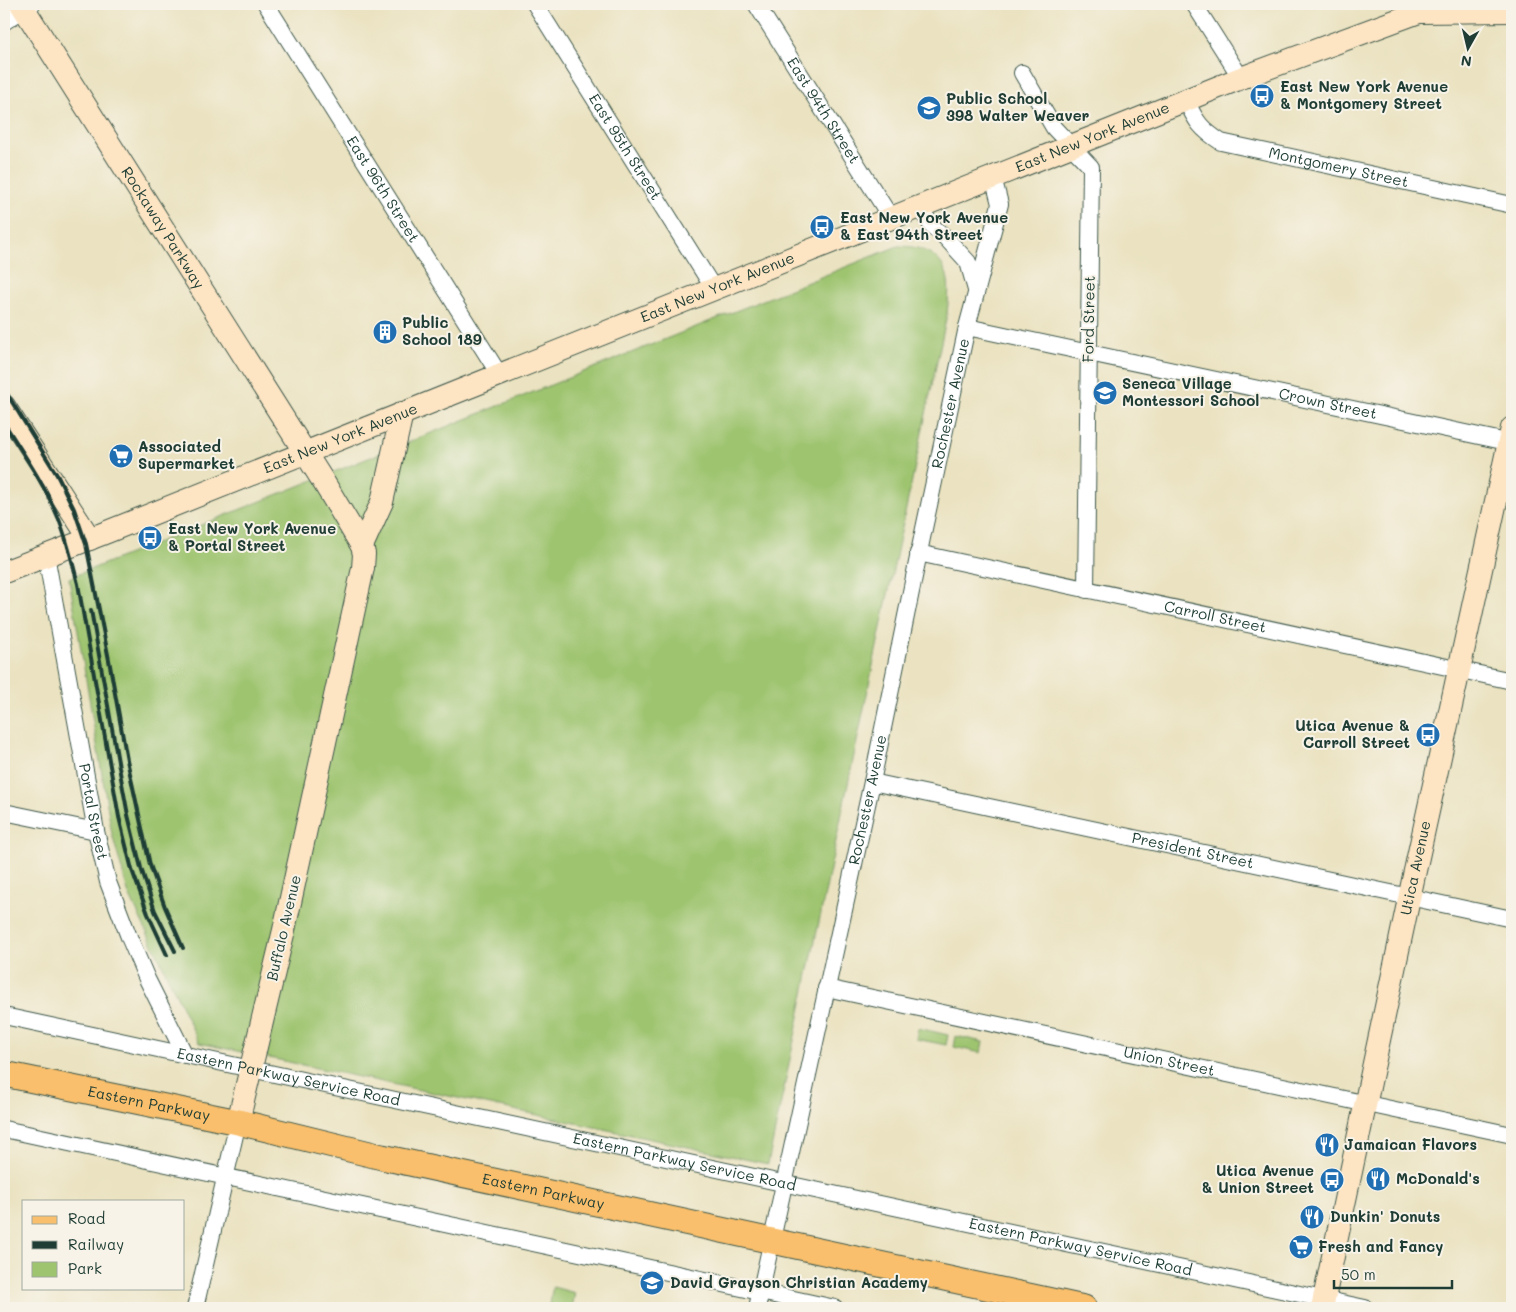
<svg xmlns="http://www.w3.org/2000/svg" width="1516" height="1312" font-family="Mali,sans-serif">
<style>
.green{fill:#9ec46f;stroke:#5e8052}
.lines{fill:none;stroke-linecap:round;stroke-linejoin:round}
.street-casing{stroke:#3d5649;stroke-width:18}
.secondary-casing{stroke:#3d5649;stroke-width:24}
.primary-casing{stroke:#3d5649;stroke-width:27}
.street{stroke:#fff;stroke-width:16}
.secondary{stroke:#fde5c4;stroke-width:22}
.primary{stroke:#f9bf6c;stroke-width:25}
.rail{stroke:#1f3d34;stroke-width:4}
.labels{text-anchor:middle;stroke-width:4;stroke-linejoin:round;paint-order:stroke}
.poi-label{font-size:15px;font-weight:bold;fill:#1f3d34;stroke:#f7f3e8;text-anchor:start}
.street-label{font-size:15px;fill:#1f3d34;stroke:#f7f3e8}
</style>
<rect width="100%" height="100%" fill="#f7f3e8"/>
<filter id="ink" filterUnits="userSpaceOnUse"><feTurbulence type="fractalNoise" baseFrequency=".02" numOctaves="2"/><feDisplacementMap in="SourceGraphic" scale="10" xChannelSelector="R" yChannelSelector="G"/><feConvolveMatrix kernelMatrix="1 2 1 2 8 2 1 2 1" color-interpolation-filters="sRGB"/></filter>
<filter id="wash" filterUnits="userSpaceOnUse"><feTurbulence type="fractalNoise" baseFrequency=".0096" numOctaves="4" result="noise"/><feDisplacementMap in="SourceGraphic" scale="20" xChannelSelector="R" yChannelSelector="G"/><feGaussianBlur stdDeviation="1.12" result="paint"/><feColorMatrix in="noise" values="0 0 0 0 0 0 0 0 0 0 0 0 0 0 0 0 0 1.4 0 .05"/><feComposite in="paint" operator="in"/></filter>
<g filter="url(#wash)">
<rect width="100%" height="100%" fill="#eae2c0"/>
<path class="green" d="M 898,246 C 917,246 936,251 945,270 C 951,282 948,302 947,314 L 768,1164 L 199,1043 L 128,892 L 112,834 L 69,578 Z
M 918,1028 L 948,1035 L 946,1045 L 916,1039 Z
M 956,1036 L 983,1042 L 981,1053 L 954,1047 Z
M 553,1287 L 575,1293 L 572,1308 L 548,1308 Z"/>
</g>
<g filter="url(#ink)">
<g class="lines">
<defs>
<g id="street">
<path id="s1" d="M 266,4 L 499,374"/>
<path id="s2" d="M 535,4 L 714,289"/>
<path id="s3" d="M 756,4 L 891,218"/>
<path d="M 1194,4 L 1241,78"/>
<path d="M 4,22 L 32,4"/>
<path d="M 1022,73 L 1054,128 L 1091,167 L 1086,590"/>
<path id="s4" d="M 1186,100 C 1196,122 1201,129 1221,142 L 1512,205"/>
<path d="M 919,207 L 932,226 L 946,238 L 968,262 L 976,290"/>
<path id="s5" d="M 967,327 L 1512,443"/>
<path id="s6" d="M 918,553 L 1512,681"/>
<path id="s7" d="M 46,555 L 96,831 L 108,882 L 129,937 L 147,979 L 185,1055"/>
<path id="s8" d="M 872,782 L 1512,919"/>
<path d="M 4,812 L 96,831"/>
<path id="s9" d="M 826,988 L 1512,1135"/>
<path id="s10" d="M 4,1016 L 1365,1308"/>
<path d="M 4,1129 L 835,1308"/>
<path d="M 195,1308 L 238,1122"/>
<path id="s11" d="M 757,1308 L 872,782 L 922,538 L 967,327 L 1000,204 L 993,177"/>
</g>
<g id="secondary">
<path id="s12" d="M 21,4 L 323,481 L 362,546 L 364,554 L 363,568 L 284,930 L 238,1122"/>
<path d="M 1419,12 L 1512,11"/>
<path d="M 4,406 L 90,539"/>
<path d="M 362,546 L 382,502 L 402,413"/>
<path id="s13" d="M 4,572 L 102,534 L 1241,78 L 1419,12 L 1428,4"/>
<path id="s14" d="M 1322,1308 L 1413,880 L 1512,428"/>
</g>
<g id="primary">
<path id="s15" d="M 4,1074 L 238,1122 L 382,1157 L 1084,1308"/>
</g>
</defs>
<use href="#street" class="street-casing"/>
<use href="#secondary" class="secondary-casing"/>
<use href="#primary" class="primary-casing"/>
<use href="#street" class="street"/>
<use href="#secondary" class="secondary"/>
<use href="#primary" class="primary"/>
<path class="rail" d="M 4,389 L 57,475 L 74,509 L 86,544 L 109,660 L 127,760 L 150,865 L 165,907 L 183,948
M 4,423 C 23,453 44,484 58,517 C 67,539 72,561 78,584 L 119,817 L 132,870 L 148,914 L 167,955
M 91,610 L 118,762 L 128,815 L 141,868 L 155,911 L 175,951"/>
</g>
</g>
<defs>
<symbol id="bus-disc" viewBox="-11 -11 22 22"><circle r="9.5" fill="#1f6fb2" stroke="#f7f3e8"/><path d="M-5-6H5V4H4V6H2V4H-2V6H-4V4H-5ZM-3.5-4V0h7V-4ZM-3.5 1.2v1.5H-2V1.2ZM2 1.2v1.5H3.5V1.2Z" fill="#fff"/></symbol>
<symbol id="school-disc" viewBox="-11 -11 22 22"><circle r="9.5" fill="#1f6fb2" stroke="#f7f3e8"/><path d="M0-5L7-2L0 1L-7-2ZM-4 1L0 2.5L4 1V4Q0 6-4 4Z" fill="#fff"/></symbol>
<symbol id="building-disc" viewBox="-11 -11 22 22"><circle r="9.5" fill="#1f6fb2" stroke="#f7f3e8"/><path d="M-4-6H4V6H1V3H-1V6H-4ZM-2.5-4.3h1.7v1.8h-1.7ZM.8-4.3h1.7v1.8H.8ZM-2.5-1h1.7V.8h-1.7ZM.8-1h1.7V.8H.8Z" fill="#fff"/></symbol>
<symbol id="supermarket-disc" viewBox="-11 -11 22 22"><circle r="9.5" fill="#1f6fb2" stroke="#f7f3e8"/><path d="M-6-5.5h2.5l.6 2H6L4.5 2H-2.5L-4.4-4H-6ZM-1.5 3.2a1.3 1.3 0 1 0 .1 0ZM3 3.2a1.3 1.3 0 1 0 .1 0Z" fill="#fff"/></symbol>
<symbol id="restaurant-disc" viewBox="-11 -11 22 22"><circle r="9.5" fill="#1f6fb2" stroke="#f7f3e8"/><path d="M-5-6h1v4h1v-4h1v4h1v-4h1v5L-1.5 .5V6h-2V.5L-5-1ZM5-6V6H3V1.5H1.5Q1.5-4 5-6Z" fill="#fff"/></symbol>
</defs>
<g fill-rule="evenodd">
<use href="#bus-disc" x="1248" y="82" width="28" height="28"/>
<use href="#school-disc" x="915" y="94" width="28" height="28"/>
<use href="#bus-disc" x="808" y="213" width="28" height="28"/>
<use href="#building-disc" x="371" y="318" width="28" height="28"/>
<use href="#school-disc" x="1091" y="379" width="28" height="28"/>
<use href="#supermarket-disc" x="107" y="442" width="28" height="28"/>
<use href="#bus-disc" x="136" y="524" width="28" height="28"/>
<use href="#bus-disc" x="1414" y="721" width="28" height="28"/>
<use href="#restaurant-disc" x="1313" y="1131" width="28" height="28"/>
<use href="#restaurant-disc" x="1364" y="1165" width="28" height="28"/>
<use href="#bus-disc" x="1318" y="1166" width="28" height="28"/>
<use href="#restaurant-disc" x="1298" y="1203" width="28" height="28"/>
<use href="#supermarket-disc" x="1287" y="1233" width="28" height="28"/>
<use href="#school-disc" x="638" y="1269" width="28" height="28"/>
</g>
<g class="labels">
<g class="poi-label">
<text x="1280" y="92">East New York Avenue<tspan x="1280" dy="17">&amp; Montgomery Street</tspan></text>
<text x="946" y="104">Public School<tspan x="946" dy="17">398 Walter Weaver</tspan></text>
<text x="840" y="223">East New York Avenue<tspan x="840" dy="17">&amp; East 94th Street</tspan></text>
<text x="402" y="328">Public<tspan x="402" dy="17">School 189</tspan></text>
<text x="1122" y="389">Seneca Village<tspan x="1122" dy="17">Montessori School</tspan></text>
<text x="138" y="452">Associated<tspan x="138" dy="17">Supermarket</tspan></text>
<text x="168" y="534">East New York Avenue<tspan x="168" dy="17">&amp; Portal Street</tspan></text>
<text x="1410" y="731" text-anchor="end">Utica Avenue &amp;<tspan x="1410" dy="17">Carroll Street</tspan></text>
<text x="1344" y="1150">Jamaican Flavors</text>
<text x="1314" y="1176" text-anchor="end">Utica Avenue<tspan x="1314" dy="17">&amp; Union Street</tspan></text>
<text x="1396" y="1184">McDonald's</text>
<text x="1330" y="1222">Dunkin' Donuts</text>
<text x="1318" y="1252">Fresh and Fancy</text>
<text x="670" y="1288">David Grayson Christian Academy</text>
</g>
<g class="street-label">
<text dy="5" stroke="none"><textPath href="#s3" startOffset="126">East 94th Street</textPath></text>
<text dy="5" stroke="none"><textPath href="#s13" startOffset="1172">East New York Avenue</textPath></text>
<text dy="5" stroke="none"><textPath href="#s2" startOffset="169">East 95th Street</textPath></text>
<text dy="5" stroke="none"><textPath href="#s4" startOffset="176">Montgomery Street</textPath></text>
<text dy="5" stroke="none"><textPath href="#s1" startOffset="219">East 96th Street</textPath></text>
<text dy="5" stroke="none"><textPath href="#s12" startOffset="265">Rockaway Parkway</textPath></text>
<text dy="5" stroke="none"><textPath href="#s13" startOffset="768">East New York Avenue</textPath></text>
<text transform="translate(1089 319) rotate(-89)" y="5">Ford Street</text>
<text dy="5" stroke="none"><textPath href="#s11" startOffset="925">Rochester Avenue</textPath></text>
<text dy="5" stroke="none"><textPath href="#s5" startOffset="369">Crown Street</textPath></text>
<text dy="5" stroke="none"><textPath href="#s13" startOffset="362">East New York Avenue</textPath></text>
<text dy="5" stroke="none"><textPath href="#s6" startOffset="304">Carroll Street</textPath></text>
<text dy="5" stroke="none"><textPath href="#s11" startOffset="520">Rochester Avenue</textPath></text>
<text dy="5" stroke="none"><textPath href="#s7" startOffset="261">Portal Street</textPath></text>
<text dy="5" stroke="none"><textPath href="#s8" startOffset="328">President Street</textPath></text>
<text dy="5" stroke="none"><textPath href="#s14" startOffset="450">Utica Avenue</textPath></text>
<text transform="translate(284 928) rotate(-77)" y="5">Buffalo Avenue</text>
<text dy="5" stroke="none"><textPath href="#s9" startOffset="351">Union Street</textPath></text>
<text dy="5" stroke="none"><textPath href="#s10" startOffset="291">Eastern Parkway Service Road</textPath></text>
<text dy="5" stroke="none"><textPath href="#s15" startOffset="148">Eastern Parkway</textPath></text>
<text dy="5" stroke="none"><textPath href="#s10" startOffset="696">Eastern Parkway Service Road</textPath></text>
<text dy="5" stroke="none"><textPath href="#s15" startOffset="552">Eastern Parkway</textPath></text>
<text dy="5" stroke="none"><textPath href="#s10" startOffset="1101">Eastern Parkway Service Road</textPath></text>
</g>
</g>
<rect width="1516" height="1312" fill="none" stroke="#f7f3e8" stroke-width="20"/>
<rect x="22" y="1200" width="162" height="90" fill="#f7f3e8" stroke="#a1aaa0"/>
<rect x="32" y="1216" width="25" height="8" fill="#f9bf6c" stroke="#a1aaa0"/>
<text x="68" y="1224" font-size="15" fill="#1f3d34">Road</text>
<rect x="32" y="1241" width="25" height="8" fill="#1f3d34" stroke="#a1aaa0"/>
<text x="68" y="1250" font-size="15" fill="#1f3d34">Railway</text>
<rect x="32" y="1262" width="25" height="15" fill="#9ec46f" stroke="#a1aaa0"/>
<text x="68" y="1274" font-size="15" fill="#1f3d34">Park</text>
<g transform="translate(1468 48) rotate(188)" stroke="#f7f3e8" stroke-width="4" paint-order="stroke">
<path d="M0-4L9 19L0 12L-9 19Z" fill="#1f3d34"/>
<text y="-8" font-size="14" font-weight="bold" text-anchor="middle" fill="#1f3d34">N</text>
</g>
<path d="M1334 1280v8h118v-8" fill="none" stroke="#1f3d34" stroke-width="2.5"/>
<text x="1341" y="1280" font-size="15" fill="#1f3d34" stroke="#f7f3e8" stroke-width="4" paint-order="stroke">50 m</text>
</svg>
